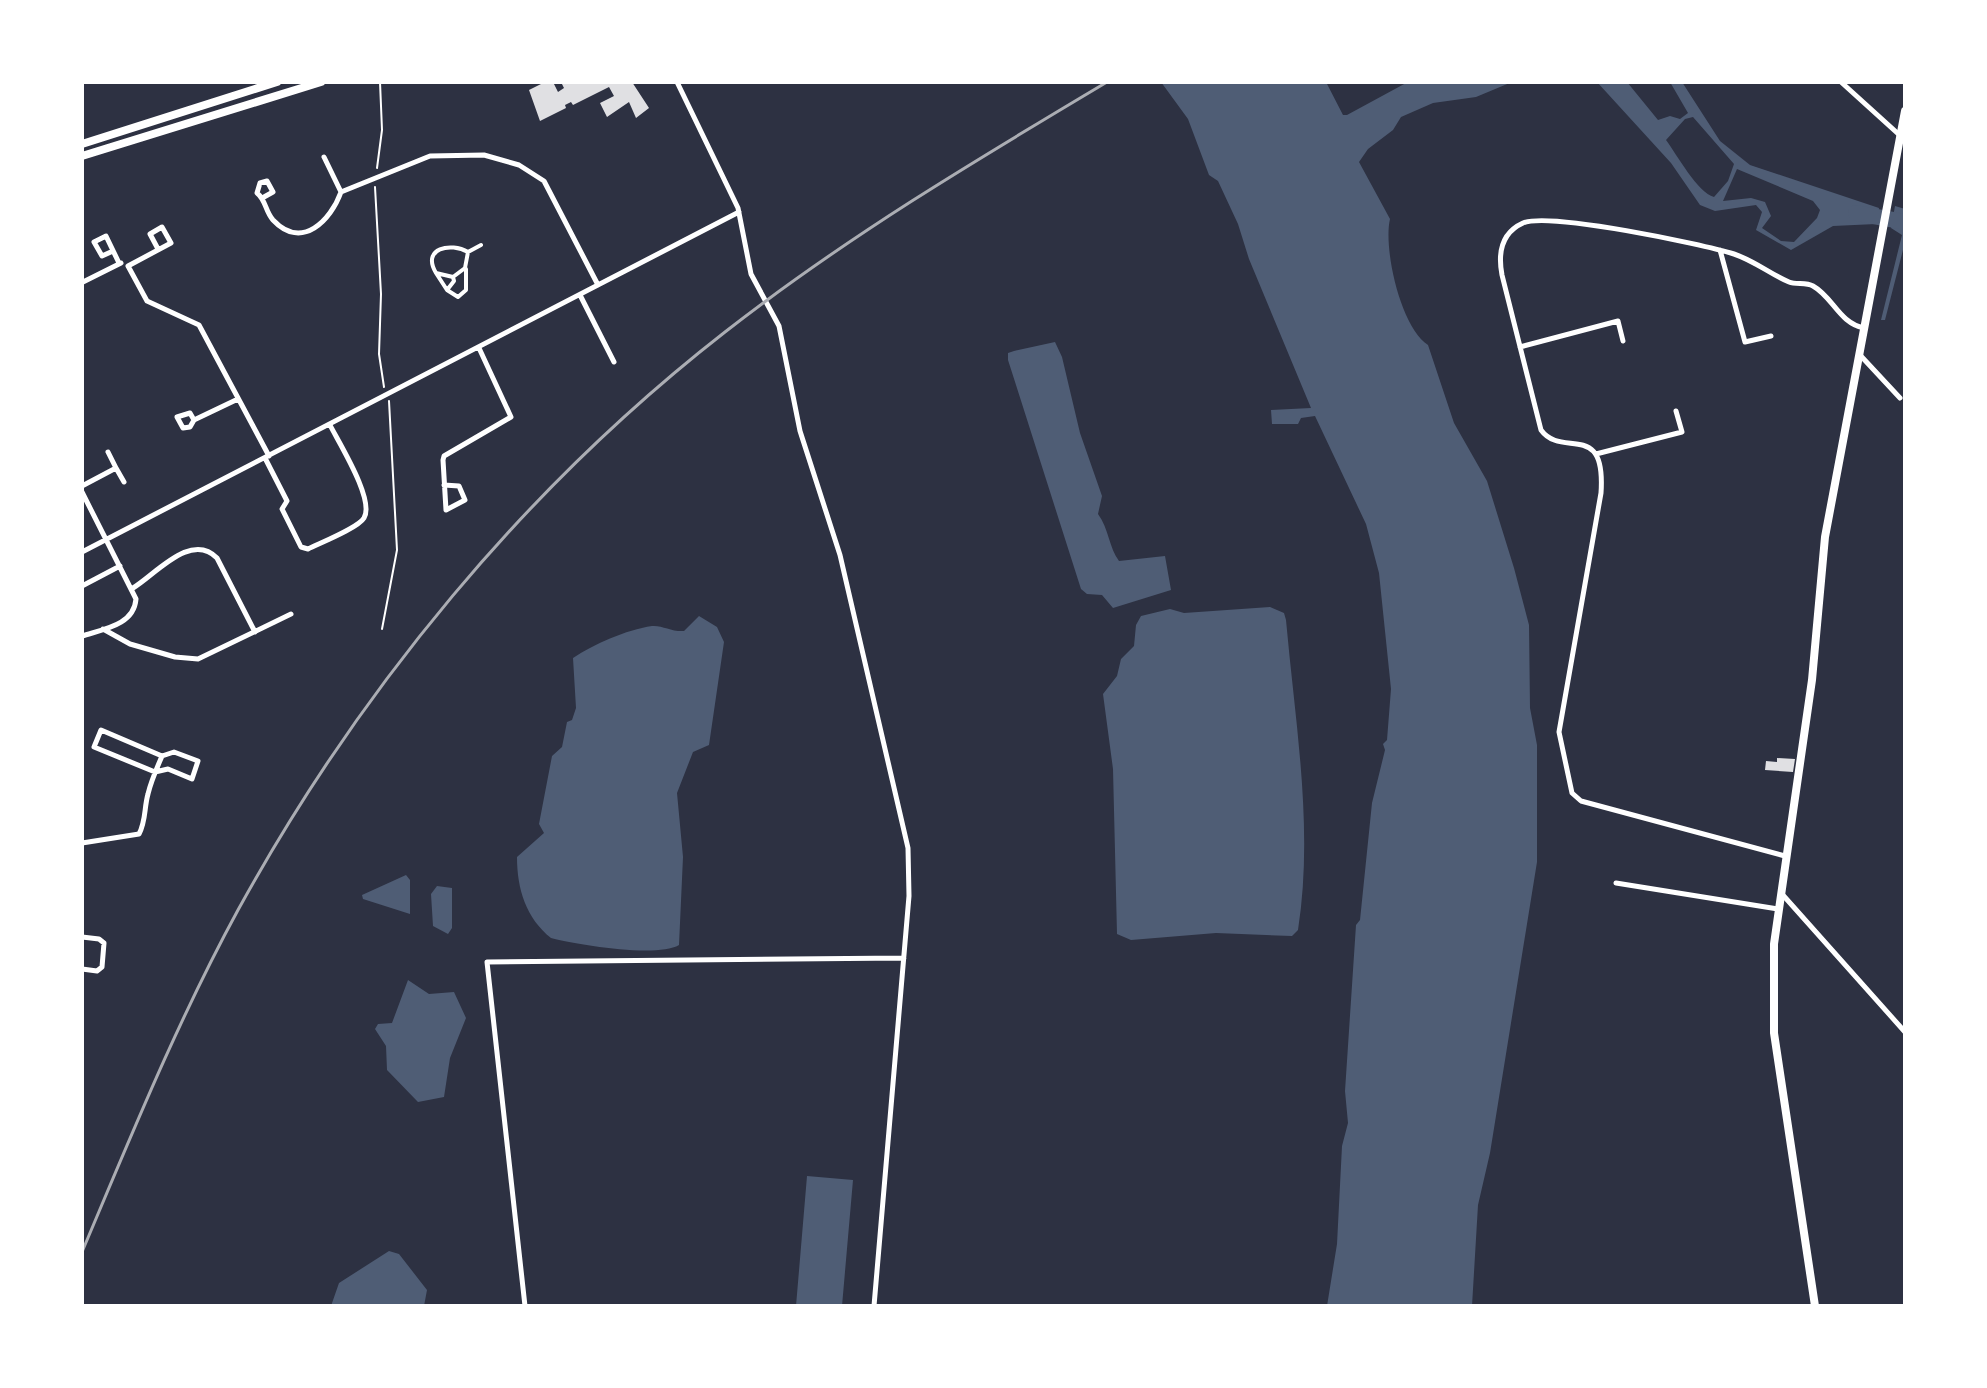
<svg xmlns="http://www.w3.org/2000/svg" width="1987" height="1388" font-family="'Fira Sans Condensed',sans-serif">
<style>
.water{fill:#4f5d75;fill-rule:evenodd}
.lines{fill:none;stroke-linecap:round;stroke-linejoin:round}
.river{stroke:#4f5d75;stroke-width:16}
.building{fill:#e0e0e3}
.path{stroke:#fff;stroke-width:2}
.pedestrian{stroke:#fff;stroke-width:4}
.minor{stroke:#fff;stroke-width:5}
.primary{stroke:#fff;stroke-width:8}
.rail{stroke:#abadb3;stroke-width:3}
</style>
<rect width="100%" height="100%" fill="#2d3142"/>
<path class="water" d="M 1161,82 L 1326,82 L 1343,115 L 1347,115 L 1406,83 L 1512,82 L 1476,97 L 1433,103 L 1401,117 L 1393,130 L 1368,149 L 1359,162 L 1390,219 C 1383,249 1401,328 1428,345 L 1454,423 L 1487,481 L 1514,568 L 1529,625 L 1530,708 L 1537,745 L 1537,862 L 1490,1153 L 1478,1205 L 1472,1306 L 1327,1306 L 1337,1244 L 1342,1146 L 1348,1123 L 1345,1091 L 1356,925 L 1360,920 L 1372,803 L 1385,750 L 1383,744 L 1387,740 L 1391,689 L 1379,573 L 1366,524 L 1315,416 L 1301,418 L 1298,424 L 1272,424 L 1271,410 L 1311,408 L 1249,259 L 1238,224 L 1218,181 L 1209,175 L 1188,119 Z
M 1597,82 L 1627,82 L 1658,120 L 1670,116 L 1680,119 L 1688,113 L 1670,82 L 1682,82 L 1720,141 L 1750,165 L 1879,208 L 1876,224 L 1833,226 L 1791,250 L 1756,230 L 1762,212 L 1756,205 L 1715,211 L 1700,205 L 1671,163 ZM 1693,117 L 1734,164 L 1728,181 L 1714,197 C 1698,193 1677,155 1666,140 L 1685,119 ZM 1737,169 L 1813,201 L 1820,210 L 1817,218 L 1794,242 L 1781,241 L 1762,228 L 1771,216 L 1765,202 L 1751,198 L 1723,201 Z
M 1895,206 L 1905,209 L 1905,242 L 1885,320 L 1881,320 L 1902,235 L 1891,228 Z
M 1055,342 L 1062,357 L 1080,433 L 1102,496 L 1098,514 C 1109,529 1109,548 1119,561 L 1165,556 L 1171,590 L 1113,608 L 1102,595 L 1087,594 L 1081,589 L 1008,360 L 1008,353 L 1014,351 Z
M 1270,607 L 1284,613 L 1286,620 C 1295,722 1314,828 1298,930 L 1292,936 L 1216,933 L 1131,940 L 1117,934 L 1113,769 L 1103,694 L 1117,676 L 1121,659 L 1134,646 L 1136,625 L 1141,616 L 1170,609 L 1184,613 Z
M 699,616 L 717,627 L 724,642 L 709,745 L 693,752 L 677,793 L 683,857 L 679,945 C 657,958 578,945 551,938 C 526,918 517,889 517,857 L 544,833 L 539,824 L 552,756 L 562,747 L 567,722 L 572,720 L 576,708 L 573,658 C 594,644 626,630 652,626 C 662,625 672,632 684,631 Z
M 406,875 L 410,880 L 410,914 L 363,899 L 362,895 Z
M 437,886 L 452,888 L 452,928 L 448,934 L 433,926 L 431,894 Z
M 408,980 L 429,994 L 454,992 L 466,1018 L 450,1058 L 444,1097 L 418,1102 L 387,1070 L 386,1046 L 375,1029 L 378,1024 L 392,1023 Z
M 807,1176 L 853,1180 L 842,1306 L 796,1306 Z
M 389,1251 L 399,1254 L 427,1290 L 424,1306 L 331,1306 L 339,1283 Z"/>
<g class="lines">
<path class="river" d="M 1856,213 L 1905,222"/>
</g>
<path class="building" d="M 545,82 L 553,82 L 558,92 L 564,88 L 561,82 L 632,82 L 649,108 L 636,118 L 629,102 L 607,117 L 600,103 L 614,96 L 609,87 L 573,105 L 571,102 L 565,105 L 566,108 L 540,121 L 529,90 Z
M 1777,758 L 1795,759 L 1793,772 L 1765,770 L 1766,761 L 1777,762 Z"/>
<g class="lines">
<path class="path" d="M 377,168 L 382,130 L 380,82
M 375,187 L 381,294 L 379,354 L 384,387
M 382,629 L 397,550 L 389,401"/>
<path class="pedestrian" d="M 468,252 L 465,268 L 453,277 L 436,273 C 421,248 451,242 468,252 L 481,245
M 436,273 L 447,290
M 453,277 L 454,281 L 447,290 L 458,297 L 466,290 L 466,269"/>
<path class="minor" d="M 677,82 L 738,208 L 751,274 L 779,326 L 800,431 L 840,555 L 908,848 L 909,896 L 874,1306
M 1841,82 L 1905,140
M 341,192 L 430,156 L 484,155 L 519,165 L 544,181 L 598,285
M 264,197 L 273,192 L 267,181 L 260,183 L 257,193 C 266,200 265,211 273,220 C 302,251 331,220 341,192 L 324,157
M 158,249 L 150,234 L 162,227 L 171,243 L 128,266 L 147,301 L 199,325 L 269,456
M 1720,250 L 1745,342 L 1771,336
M 113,251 L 102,256 L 94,242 L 106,236 L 119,263
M 83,282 L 121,263
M 580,295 L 614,362
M 1520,347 L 1618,321 L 1623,341
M 1860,355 L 1900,398
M 194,420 L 190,413 L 177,417 L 183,428 L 190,427 L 194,420 L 238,399
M 1596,454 L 1682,432 L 1676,411
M 265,458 L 287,501 L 282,509 L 301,547 L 308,549 C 320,543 358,528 364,518 C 375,500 339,443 330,425
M 116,468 L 124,482
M 444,485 L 459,486 L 465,500 L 446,510 L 443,460 L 444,456 L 511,417 L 479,348
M 82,486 L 116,468 L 108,452
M 82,492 L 136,599 C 134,625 104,629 82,636
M 82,552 L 739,212
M 82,586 L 120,566
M 133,588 C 155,575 191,531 217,558 L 255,632
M 103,629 L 130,644 L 175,657 L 198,659 L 291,614
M 82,843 L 139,834 C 146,821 144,808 148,794 C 151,781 157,768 162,756 L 101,730 L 94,747 L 155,772 L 168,769 L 192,779 L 198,761 L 174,752 L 162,756
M 1785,856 L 1581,801 L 1572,793 L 1559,732 L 1601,493 C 1606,419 1562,459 1541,430 L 1502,275 C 1498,254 1501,233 1523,223 C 1549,212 1702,244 1734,254 C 1755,261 1770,274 1789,282 C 1796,285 1806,282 1813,286 C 1833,297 1839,323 1864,328
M 1616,883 L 1778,909
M 1782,894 L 1905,1032
M 82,937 L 99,939 L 104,943 L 102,967 L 97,971 L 82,969
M 525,1306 L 487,962 L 904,958"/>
<path class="primary" d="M 82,144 L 277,82
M 82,156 L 321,82
M 1815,1306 L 1774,1033 L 1774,944 L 1812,680 L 1825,537 L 1905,111"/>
<path class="rail" d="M 82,1252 C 131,1136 178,1020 238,910 C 360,688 526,487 725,332 C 845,238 976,160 1107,82"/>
</g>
<rect width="1987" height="1388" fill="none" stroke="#ffffff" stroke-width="168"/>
</svg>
